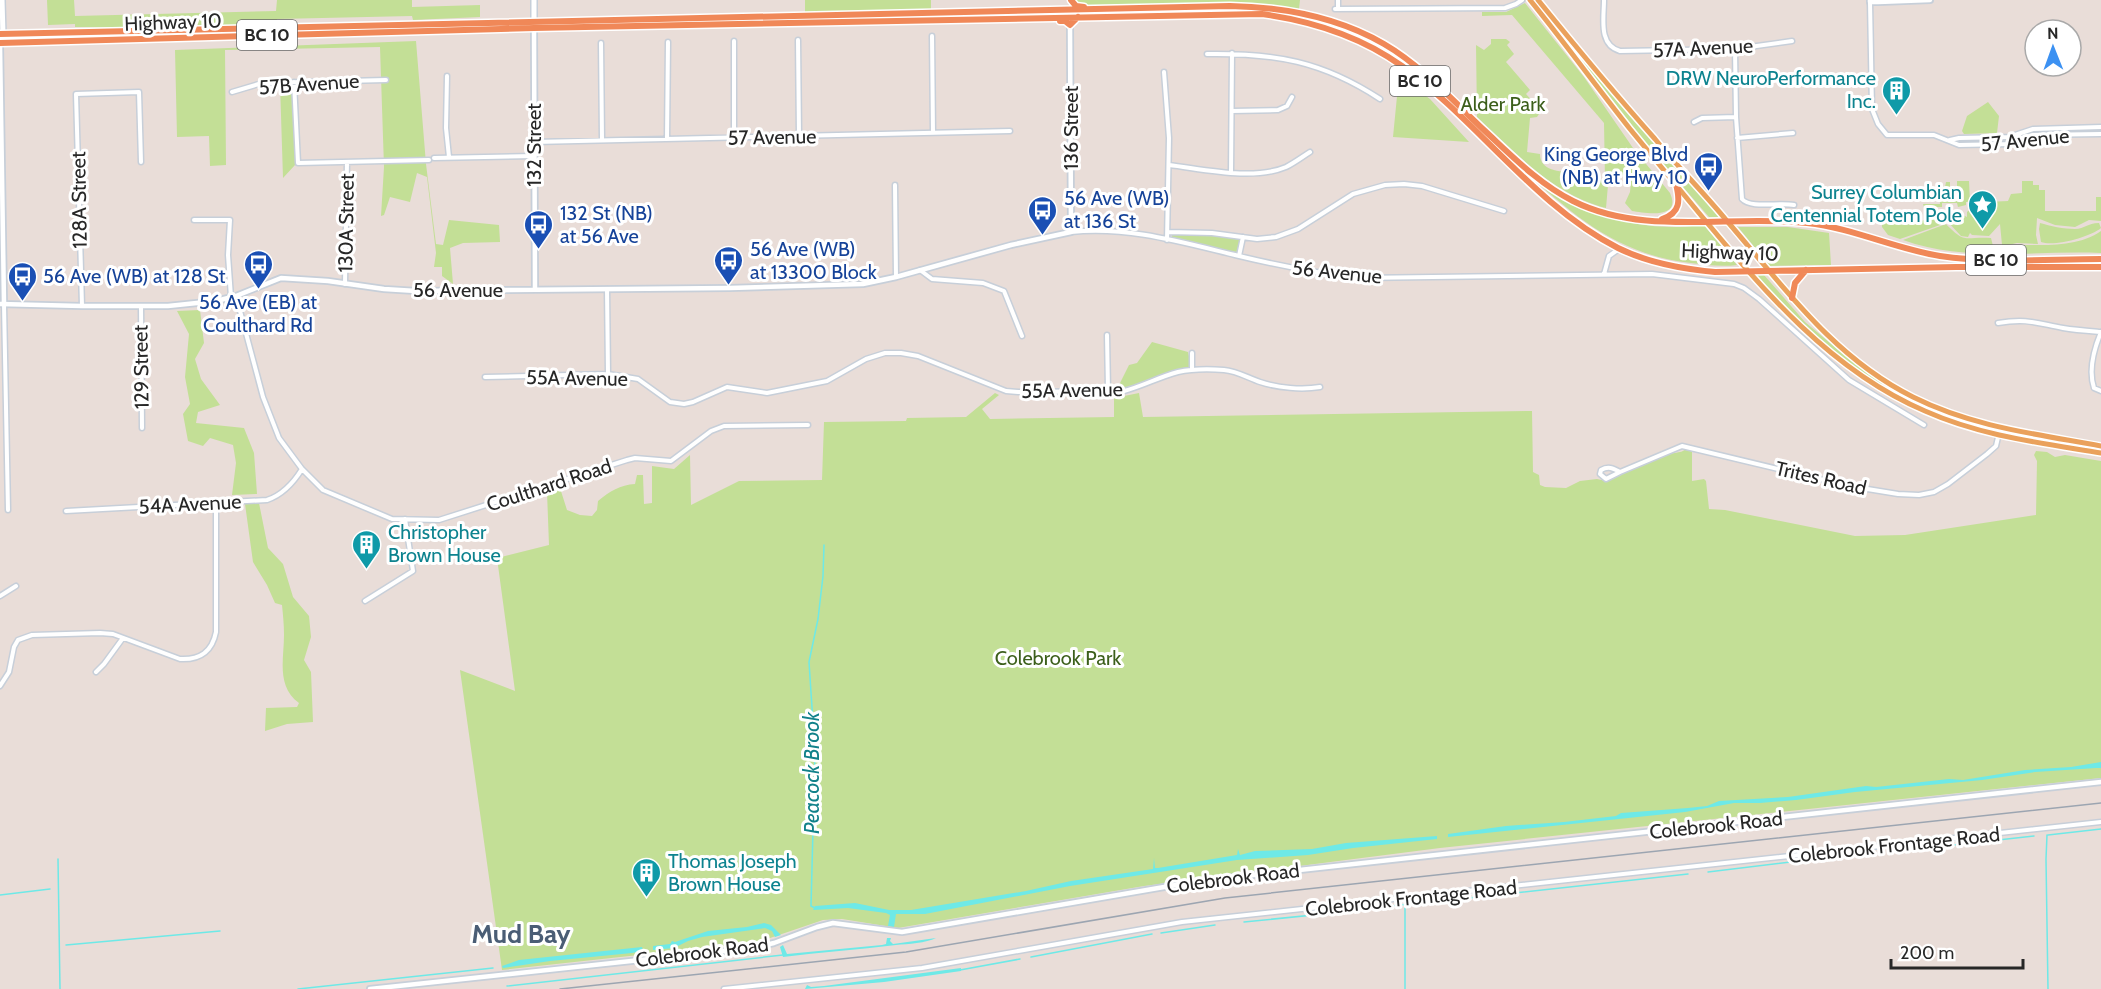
<svg xmlns="http://www.w3.org/2000/svg" width="2101" height="989" font-family="Cabin,sans-serif">
<style>
.green{fill:#c3df96}
.water{fill:#6ee9e7}
.lines{fill:none;stroke-linecap:round;stroke-linejoin:round}
.stream{stroke:#6ee9e7;stroke-width:1.5}
.minor-casing{stroke:#c7cfd9;stroke-width:7}
.tertiary-casing{stroke:#c7cfd9;stroke-width:8}
.secondary-casing{stroke:#c7cfd9;stroke-width:8}
.primary-casing{stroke:#fff;stroke-width:8}
.trunk-casing{stroke:#fff;stroke-width:9}
.minor{stroke:#fff;stroke-width:4}
.tertiary{stroke:#fff;stroke-width:4.5}
.secondary{stroke:#fff;stroke-width:5}
.primary{stroke:#eaa15c;stroke-width:5}
.trunk{stroke:#f08858;stroke-width:6}
.rail{stroke:#9ca5b1;stroke-width:1.5}
.labels{text-anchor:middle;stroke-width:6;stroke-linejoin:round;paint-order:stroke}
.shield{fill:#fff;stroke:#686868;stroke-width:1.5}
.shield-label{font-size:18px;font-weight:bold;fill:#272727}
.street-label{font-size:20px;fill:#272727;stroke:#fff}
.culture-label{font-size:20px;fill:#0d838f;stroke:#fff;text-anchor:end}
.park-label{font-size:20px;fill:#3c5f1b;stroke:#fff}
.transit-label{font-size:20px;fill:#164399;stroke:#fff;text-anchor:start}
.water-label{font-size:21px;font-style:italic;fill:#12828a;stroke:#fff}
.district-label{font-size:26px;font-weight:bold;fill:#4a5d75;stroke:#fff}
</style>
<rect width="100%" height="100%" fill="#e9ddd8"/>
<path class="green" d="M 47,0 L 74,0 L 75,16 L 276,11 L 277,0 L 412,0 L 412,7 L 480,5 L 480,17 L 413,20 L 412,16 L 277,19 L 276,25 L 148,28 L 75,27 L 75,24 L 48,25 Z
M 805,0 L 931,0 L 931,11 L 805,12 Z
M 1074,0 L 1300,0 L 1299,9 L 1247,3 L 1082,5 L 1076,3 Z
M 1525,3 L 1584,77 L 1633,148 L 1670,193 C 1682,220 1645,213 1632,211 L 1625,203 L 1630,192 L 1631,182 L 1624,175 L 1614,176 L 1608,185 L 1606,208 C 1553,195 1515,152 1477,117 L 1476,45 L 1484,50 L 1491,44 L 1491,39 L 1506,39 L 1510,42 L 1507,45 L 1514,54 L 1506,62 L 1530,90 L 1526,94 L 1537,106 L 1534,109 L 1539,114 L 1537,117 L 1530,118 L 1527,152 L 1540,154 C 1540,174 1567,172 1584,172 L 1585,181 L 1605,180 L 1604,123 L 1512,15 L 1482,16 L 1482,12 L 1506,12 Z
M 416,41 L 426,164 L 436,244 L 443,245 L 449,220 L 499,225 L 500,242 L 463,243 L 450,248 L 453,284 L 442,276 L 442,267 L 434,267 L 436,253 L 427,177 L 417,173 L 410,202 L 390,197 L 384,215 L 381,216 L 384,167 L 380,47 L 225,50 L 226,165 L 210,166 L 209,136 L 177,137 L 175,50 Z
M 1569,41 L 1719,217 L 1709,217 L 1649,148 L 1565,43 Z
M 1399,76 L 1430,99 L 1469,142 L 1393,137 Z
M 293,83 L 295,165 L 283,178 L 280,84 Z
M 1988,102 L 1999,116 L 1997,133 L 1964,134 L 1962,131 L 1967,116 Z
M 1522,169 C 1566,208 1622,228 1680,227 C 1688,227 1696,225 1704,225 L 1737,265 C 1722,267 1705,265 1691,263 C 1618,255 1574,216 1522,169 Z
M 1957,181 L 1969,181 L 1970,202 L 1966,202 L 1966,205 L 1958,207 L 1957,203 L 1942,203 L 1942,207 L 1924,207 L 1923,204 L 1940,204 L 1939,184 L 1945,187 L 1946,182 L 1950,182 L 1950,191 L 1957,190 Z
M 2022,181 L 2033,181 L 2033,185 L 2039,185 L 2039,190 L 2045,190 L 2045,211 L 2096,211 L 2096,197 L 2101,197 L 2101,221 L 2089,220 L 2075,227 L 2055,225 L 2037,218 L 2036,235 L 2038,244 L 2017,243 L 2004,246 L 2002,245 L 2000,224 L 1989,236 L 1972,235 L 1970,233 L 1968,237 L 1961,236 L 1948,222 L 1948,218 C 1954,212 1961,214 1967,217 L 1967,212 L 1972,208 L 1977,212 L 1977,222 L 1979,222 L 1980,210 L 1987,202 L 2008,201 L 2011,194 L 2022,193 Z
M 1940,212 L 1958,212 L 1948,214 L 1943,224 L 1900,239 L 1888,235 L 1882,227 L 1882,213 L 1894,213 L 1895,218 L 1901,218 L 1901,214 C 1917,228 1924,220 1940,212 Z
M 2040,223 C 2050,226 2064,229 2075,229 C 2085,229 2087,223 2099,223 L 2101,228 C 2090,237 2054,247 2041,242 L 2039,229 Z
M 1946,224 C 1966,245 1965,236 1991,238 L 1993,246 L 1996,249 C 2004,249 2011,245 2019,245 C 2045,245 2079,247 2101,231 L 2101,253 C 2035,250 1967,263 1903,240 Z
M 1738,227 L 1788,227 L 1829,233 L 1831,265 L 1770,266 Z
M 1172,234 L 1224,236 L 1240,239 L 1237,253 L 1172,238 Z
M 1755,275 L 1764,275 L 1805,322 L 1854,363 L 1882,383 L 1881,385 C 1833,354 1793,317 1755,275 Z
M 200,310 L 204,343 L 195,359 L 201,379 L 220,405 L 198,412 L 196,423 L 244,428 L 254,453 L 257,494 L 232,495 L 236,463 L 233,445 L 210,438 L 203,446 L 188,441 L 183,414 L 190,404 L 185,377 L 189,334 L 177,311 Z
M 1152,342 L 1188,352 L 1192,369 L 1138,386 L 1117,389 L 1129,365 L 1137,363 Z
M 995,393 L 999,395 L 982,409 L 990,419 L 1114,417 L 1114,398 L 1139,393 L 1143,417 L 1532,411 L 1533,472 L 1539,475 L 1540,485 L 1545,487 L 1566,488 L 1580,481 L 1597,479 L 1606,481 L 1632,468 L 1651,462 L 1659,454 L 1664,456 C 1670,452 1681,454 1686,449 L 1692,451 L 1692,481 L 1704,479 L 1706,481 L 1709,509 L 1725,510 L 1855,536 L 1905,535 L 2036,515 L 2037,461 L 2034,455 L 2036,451 L 2047,452 L 2055,457 L 2065,455 L 2101,461 L 2101,778 L 1440,848 L 1144,886 L 898,928 L 842,919 L 823,920 L 758,942 L 502,970 L 460,670 L 515,691 L 497,558 L 549,545 L 547,492 L 560,488 L 567,510 L 580,515 L 592,516 L 597,510 L 598,501 C 610,491 620,485 635,484 L 637,475 L 643,475 L 644,504 L 652,503 L 652,466 L 674,469 L 690,455 L 691,505 L 739,481 L 822,480 L 824,422 L 906,421 L 907,418 L 966,417 Z
M 259,503 L 268,548 L 283,564 L 293,597 L 309,616 L 311,637 L 304,660 L 311,672 L 313,722 L 287,724 L 265,731 L 266,708 L 297,707 L 299,703 C 276,686 284,659 284,635 C 284,625 283,615 282,605 L 275,603 L 267,585 L 253,562 L 245,504 Z"/>
<path class="water" d="M 2101,762 L 2101,768 L 2096,768 L 2035,772 L 1982,780 L 1855,792 L 1796,800 L 1760,803 L 1734,803 L 1685,812 L 1448,837 L 1448,834 L 1506,826 L 1564,822 L 1616,816 L 1621,813 L 1688,808 L 1707,806 L 1719,801 L 1788,797 L 1866,786 L 1876,787 L 1949,779 L 1963,780 L 2025,770 L 2071,767 Z
M 1437,836 L 1437,839 L 1353,848 L 1308,855 L 1237,860 L 1070,886 L 925,914 L 896,914 L 894,927 L 888,926 L 890,915 L 886,913 L 848,908 L 813,910 L 815,906 L 855,903 L 889,910 L 911,910 L 1026,891 L 1071,881 L 1153,869 L 1154,858 L 1155,868 L 1158,868 L 1237,855 L 1238,849 L 1240,855 L 1255,851 L 1312,849 L 1346,843 Z
M 764,923 L 771,925 L 781,935 L 775,937 L 772,931 L 765,928 L 702,937 L 688,941 L 674,948 L 653,950 L 653,946 L 670,944 L 672,941 L 675,942 L 708,931 L 747,927 Z
M 887,938 L 891,938 L 890,941 L 893,944 L 936,938 C 926,943 908,944 896,945 C 858,950 820,952 783,957 L 780,947 L 783,945 L 787,954 L 882,945 L 886,944 Z
M 642,947 L 643,951 L 632,953 L 550,961 L 503,968 L 502,966 L 519,960 Z
M 961,968 L 961,971 L 884,982 L 805,989 L 807,985 L 811,987 L 824,986 Z"/>
<g class="lines">
<path class="stream" d="M 2047,835 L 2046,859 L 2048,989
M 2048,835 L 2101,829
M 1917,849 L 2034,836
M 1825,858 L 1864,854
M 58,859 L 60,989
M 1800,861 L 1816,860
M 1708,872 L 1799,861
M 0,895 L 50,889
M 1450,900 L 1688,874
M 1405,905 L 1405,989
M 815,908 L 811,906 L 815,753 L 809,662 L 818,619 L 823,576 L 824,545
M 1355,910 L 1436,901
M 1244,922 L 1343,912
M 1161,933 L 1215,925
M 66,945 L 220,931
M 1031,957 L 1152,934
M 960,970 L 1020,959
M 507,986 L 783,955
M 298,989 L 493,968"/>
<defs>
<path id="minor" d="M 1338,0 L 1338,9
M 1604,0 C 1604,18 1598,45 1620,51 L 1735,49 L 1792,41
M 1870,2 L 1872,109 L 1878,124 L 1887,135 L 1934,135 L 1959,145 L 2010,144 L 2033,135 L 2101,134
M 1335,9 L 1505,8 L 1516,4 L 1522,0
M 932,36 L 933,133
M 798,40 L 799,136
M 734,41 L 734,137
M 601,43 L 602,140
M 1735,49 L 1736,117 L 1742,199 C 1751,209 1779,202 1794,205
M 1207,54 C 1275,53 1322,61 1380,99
M 1164,72 L 1169,138 L 1167,240
M 447,76 L 446,128 L 449,157
M 294,82 L 298,163 L 429,160
M 232,92 L 262,83 L 386,80
M 1232,111 L 1278,110 L 1287,106 L 1292,97
M 1694,122 L 1702,118 L 1736,117
M 1737,138 L 1793,133
M 667,139 L 668,42
M 1950,140 L 1959,138 L 2009,137 L 2033,129 L 2101,127
M 534,142 L 1010,131
M 434,158 L 534,156
M 1169,165 C 1203,169 1253,181 1286,167 C 1294,163 1302,157 1310,152
M 1231,172 L 1232,53
M 895,185 L 896,277
M 194,220 L 230,220 L 228,255 L 231,297
M 1071,232 C 1127,226 1181,242 1235,255 C 1276,265 1317,273 1358,278 L 1652,274 L 1734,284 L 1744,288 L 1759,299 L 1849,380 L 1924,425
M 1168,232 L 1212,233 L 1257,239 L 1276,237 L 1298,229 L 1353,194 L 1385,185 L 1404,184 L 1422,186 L 1504,211
M 1239,256 L 1243,237
M 920,270 L 932,279 L 983,283 L 1004,291 L 1022,336
M 1604,274 L 1609,256 L 1619,249
M 345,284 L 347,162
M 607,289 L 608,374
M 236,296 L 263,397 L 279,438 L 302,469 L 323,490 L 392,519 L 439,520 L 627,460 L 635,458 L 671,461 L 711,431 L 724,426 L 808,425
M 4,304 L 8,510
M 82,306 L 76,94 L 139,92 L 141,162
M 141,306 L 142,428
M 1998,323 C 2027,318 2036,323 2063,328 C 2075,330 2088,331 2100,332
M 2101,332 C 2094,349 2088,370 2094,388 L 2101,391
M 1107,335 L 1108,390
M 1192,353 L 1192,370
M 485,377 L 608,374 L 638,379 L 670,402 L 684,404 L 693,402 L 727,387 L 767,393 L 827,381 L 866,359 L 885,353 L 901,353 L 918,356 L 1006,391 L 1018,392 L 1124,391 C 1143,386 1159,377 1178,372 C 1192,369 1210,369 1224,370 C 1237,371 1248,378 1260,382 C 1278,388 1302,390 1320,387
M 1620,472 L 1606,479 L 1600,474 L 1601,470 C 1608,466 1613,468 1620,472 L 1682,446 L 1849,486 L 1898,494 L 1919,495 L 1934,492 L 1948,484 L 1987,454 L 1996,446 L 1999,433
M 66,511 L 267,500 C 282,495 294,482 302,469
M 0,596 L 16,586
M 365,601 L 413,571 L 405,519
M 96,672 L 104,664 L 123,638
M 0,686 L 9,672 L 14,647 L 18,640 L 32,635 L 100,633 L 113,634 L 180,659 C 200,660 212,652 216,632 L 216,503
M 724,989 L 922,968 L 1182,922 L 2101,822"/>
<path id="tertiary" d="M 1870,0 L 1870,2 L 1878,2 L 1930,0
M 534,28 L 535,289
M 0,45 L 4,304
M 0,304 L 82,306 L 168,306 L 216,301 L 236,296 L 281,278 L 328,281 L 384,289 L 416,291 L 730,288 L 863,284 L 896,277 L 1011,245 L 1071,232 L 1070,25
M 370,989 L 752,948 L 774,943 L 817,927 L 833,923 L 902,932 L 1199,881 L 2101,782"/>
<path id="secondary" d="M 534,25 L 534,0
M 0,43 L 3,34 L 2,0"/>
<path id="primary" d="M 1530,0 C 1564,42 1596,86 1630,129 C 1653,157 1676,185 1699,213 C 1763,290 1831,371 1925,411 C 1981,436 2041,443 2101,453
M 1538,0 C 1576,47 1615,94 1655,139 C 1678,167 1704,193 1727,221 C 1783,286 1834,358 1913,397 C 1973,427 2036,434 2101,446"/>
<path id="trunk" d="M 1071,0 L 1076,6 L 1084,7
M 1060,21 L 1065,21 L 1070,25 L 1078,17
M 0,34 L 1230,6 C 1283,7 1337,17 1384,44 C 1422,66 1453,101 1485,131 C 1512,156 1539,184 1573,201 C 1645,237 1730,214 1807,223 C 1853,228 1895,249 1940,256 C 1993,264 2048,259 2101,259
M 0,43 L 534,28 L 1262,14 C 1313,21 1360,36 1402,66 C 1477,120 1535,206 1618,248 C 1648,263 1682,269 1715,272 L 1956,267 L 2101,267
M 1662,219 C 1681,213 1680,200 1676,184
M 1792,298 L 1795,283 L 1806,270"/>
</defs>
<use href="#minor" class="minor-casing"/>
<use href="#tertiary" class="tertiary-casing"/>
<use href="#secondary" class="secondary-casing"/>
<use href="#primary" class="primary-casing"/>
<use href="#trunk" class="trunk-casing"/>
<use href="#minor" class="minor"/>
<use href="#tertiary" class="tertiary"/>
<use href="#secondary" class="secondary"/>
<use href="#primary" class="primary"/>
<use href="#trunk" class="trunk"/>
<path class="rail" d="M 560,989 L 906,952 L 1225,898 L 2101,803"/>
</g>
<defs>
<symbol id="building-pin" viewBox="-11 -11 22 30"><path d="M0 17L-7.5 6A9.5 9.5 0 1 1 7.5 6Z" fill="#0f9aa8" stroke="#fff"/><path d="M-4-6H4V6H1V3H-1V6H-4ZM-2.5-4.3h1.7v1.8h-1.7ZM.8-4.3h1.7v1.8H.8ZM-2.5-1h1.7V.8h-1.7ZM.8-1h1.7V.8H.8Z" fill="#fff"/></symbol>
<symbol id="bus-pin" viewBox="-11 -11 22 30"><path d="M0 17L-7.5 6A9.5 9.5 0 1 1 7.5 6Z" fill="#1a4fb4" stroke="#fff"/><path d="M-5-6H5V4H4V6H2V4H-2V6H-4V4H-5ZM-3.5-4V0h7V-4ZM-3.5 1.2v1.5H-2V1.2ZM2 1.2v1.5H3.5V1.2Z" fill="#fff"/></symbol>
<symbol id="sight-pin" viewBox="-11 -11 22 30"><path d="M0 17L-7.5 6A9.5 9.5 0 1 1 7.5 6Z" fill="#0f9aa8" stroke="#fff"/><path d="M0-6L1.8-2.2L6-1.7L2.9 1.2L3.7 5.4L0 3.3L-3.7 5.4L-2.9 1.2L-6-1.7L-1.8-2.2Z" fill="#fff"/></symbol>
</defs>
<g fill-rule="evenodd">
<use href="#building-pin" x="1880" y="74" width="33" height="45"/>
<use href="#bus-pin" x="1692" y="150" width="33" height="45"/>
<use href="#sight-pin" x="1966" y="188" width="33" height="45"/>
<use href="#bus-pin" x="1026" y="194" width="33" height="45"/>
<use href="#bus-pin" x="522" y="208" width="33" height="45"/>
<use href="#bus-pin" x="712" y="244" width="33" height="45"/>
<use href="#bus-pin" x="242" y="248" width="33" height="45"/>
<use href="#bus-pin" x="6" y="260" width="33" height="45"/>
<use href="#building-pin" x="350" y="528" width="33" height="45"/>
<use href="#building-pin" x="630" y="856" width="33" height="45"/>
</g>
<g class="labels">
<g class="shield">
<rect x="237" y="20" width="60" height="30" rx="4.5"/>
<rect x="1390" y="66" width="60" height="30" rx="4.5"/>
<rect x="1966" y="245" width="60" height="30" rx="4.5"/>
</g>
<g class="shield-label">
<text x="267" y="41">BC 10</text>
<text x="1420" y="87">BC 10</text>
<text x="1996" y="266">BC 10</text>
</g>
<g class="street-label">
<text transform="translate(173 22) rotate(-2)" y="7">Highway 10</text>
<text transform="translate(1703 48) rotate(-3)" y="7">57A Avenue</text>
<text transform="translate(309 84) rotate(-4)" y="7">57B Avenue</text>
<text transform="translate(1071 128) rotate(-90)" y="7">136 Street</text>
<text transform="translate(772 137) rotate(-1)" y="7">57 Avenue</text>
<text transform="translate(2025 140) rotate(-6)" y="7">57 Avenue</text>
<text transform="translate(534 145) rotate(-90)" y="7">132 Street</text>
<text transform="translate(79 200) rotate(-91)" y="7">128A Street</text>
<text transform="translate(346 223) rotate(-89)" y="7">130A Street</text>
<text transform="translate(1730 252) rotate(2)" y="7">Highway 10</text>
<text transform="translate(1337 272) rotate(6)" y="7">56 Avenue</text>
<text x="458" y="297">56 Avenue</text>
<text transform="translate(141 367) rotate(-91)" y="7">129 Street</text>
<text transform="translate(577 378) rotate(1)" y="7">55A Avenue</text>
<text transform="translate(1072 390) rotate(-1)" y="7">55A Avenue</text>
<text transform="translate(1821 478) rotate(13)" y="7">Trites Road</text>
<text transform="translate(549 485) rotate(-18)" y="7">Coulthard Road</text>
<text transform="translate(190 504) rotate(-3)" y="7">54A Avenue</text>
<text transform="translate(1716 825) rotate(-6)" y="7">Colebrook Road</text>
<text transform="translate(1894 845) rotate(-6)" y="7">Colebrook Frontage Road</text>
<text transform="translate(1233 878) rotate(-7)" y="7">Colebrook Road</text>
<text transform="translate(1411 898) rotate(-6)" y="7">Colebrook Frontage Road</text>
<text transform="translate(702 952) rotate(-7)" y="7">Colebrook Road</text>
</g>
<g class="culture-label">
<text x="1876" y="85">DRW NeuroPerformance<tspan x="1876" dy="23">Inc.</tspan></text>
<text x="1962" y="199">Surrey Columbian<tspan x="1962" dy="23">Centennial Totem Pole</tspan></text>
<text x="388" y="539" text-anchor="start">Christopher<tspan x="388" dy="23">Brown House</tspan></text>
<text x="668" y="868" text-anchor="start">Thomas Joseph<tspan x="668" dy="23">Brown House</tspan></text>
</g>
<g class="park-label">
<text x="1503" y="111">Alder Park</text>
<text x="1058" y="665">Colebrook Park</text>
</g>
<g class="transit-label">
<text x="1688" y="161" text-anchor="end">King George Blvd<tspan x="1688" dy="23">(NB) at Hwy 10</tspan></text>
<text x="1064" y="205">56 Ave (WB)<tspan x="1064" dy="23">at 136 St</tspan></text>
<text x="560" y="220">132 St (NB)<tspan x="560" dy="23">at 56 Ave</tspan></text>
<text x="750" y="256">56 Ave (WB)<tspan x="750" dy="23">at 13300 Block</tspan></text>
<text x="43" y="283">56 Ave (WB) at 128 St</text>
<text x="258" y="309" text-anchor="middle">56 Ave (EB) at<tspan x="258" dy="23">Coulthard Rd</tspan></text>
</g>
<g class="water-label">
<text transform="translate(812 773) rotate(-90)" y="7">Peacock Brook</text>
</g>
<g class="district-label">
<text x="521" y="943">Mud Bay</text>
</g>
</g>
<g transform="translate(2053 48) rotate(359)"><circle r="28" fill="#ffffff" stroke="#a9a9a9" stroke-width="1.5"/>
<path d="M0-4.5L10 22L0 15L-10 22Z" fill="#3c91f2"/>
<text y="-9" font-size="16" font-weight="bold" text-anchor="middle" fill="#272727">N</text>
</g>
<path d="M1891 959v9h132v-9" fill="none" stroke="#272727" stroke-width="3"/>
<text x="1900" y="959" font-size="18" fill="#272727" stroke="#ffffff" stroke-width="4.5" paint-order="stroke">200 m</text>
</svg>
